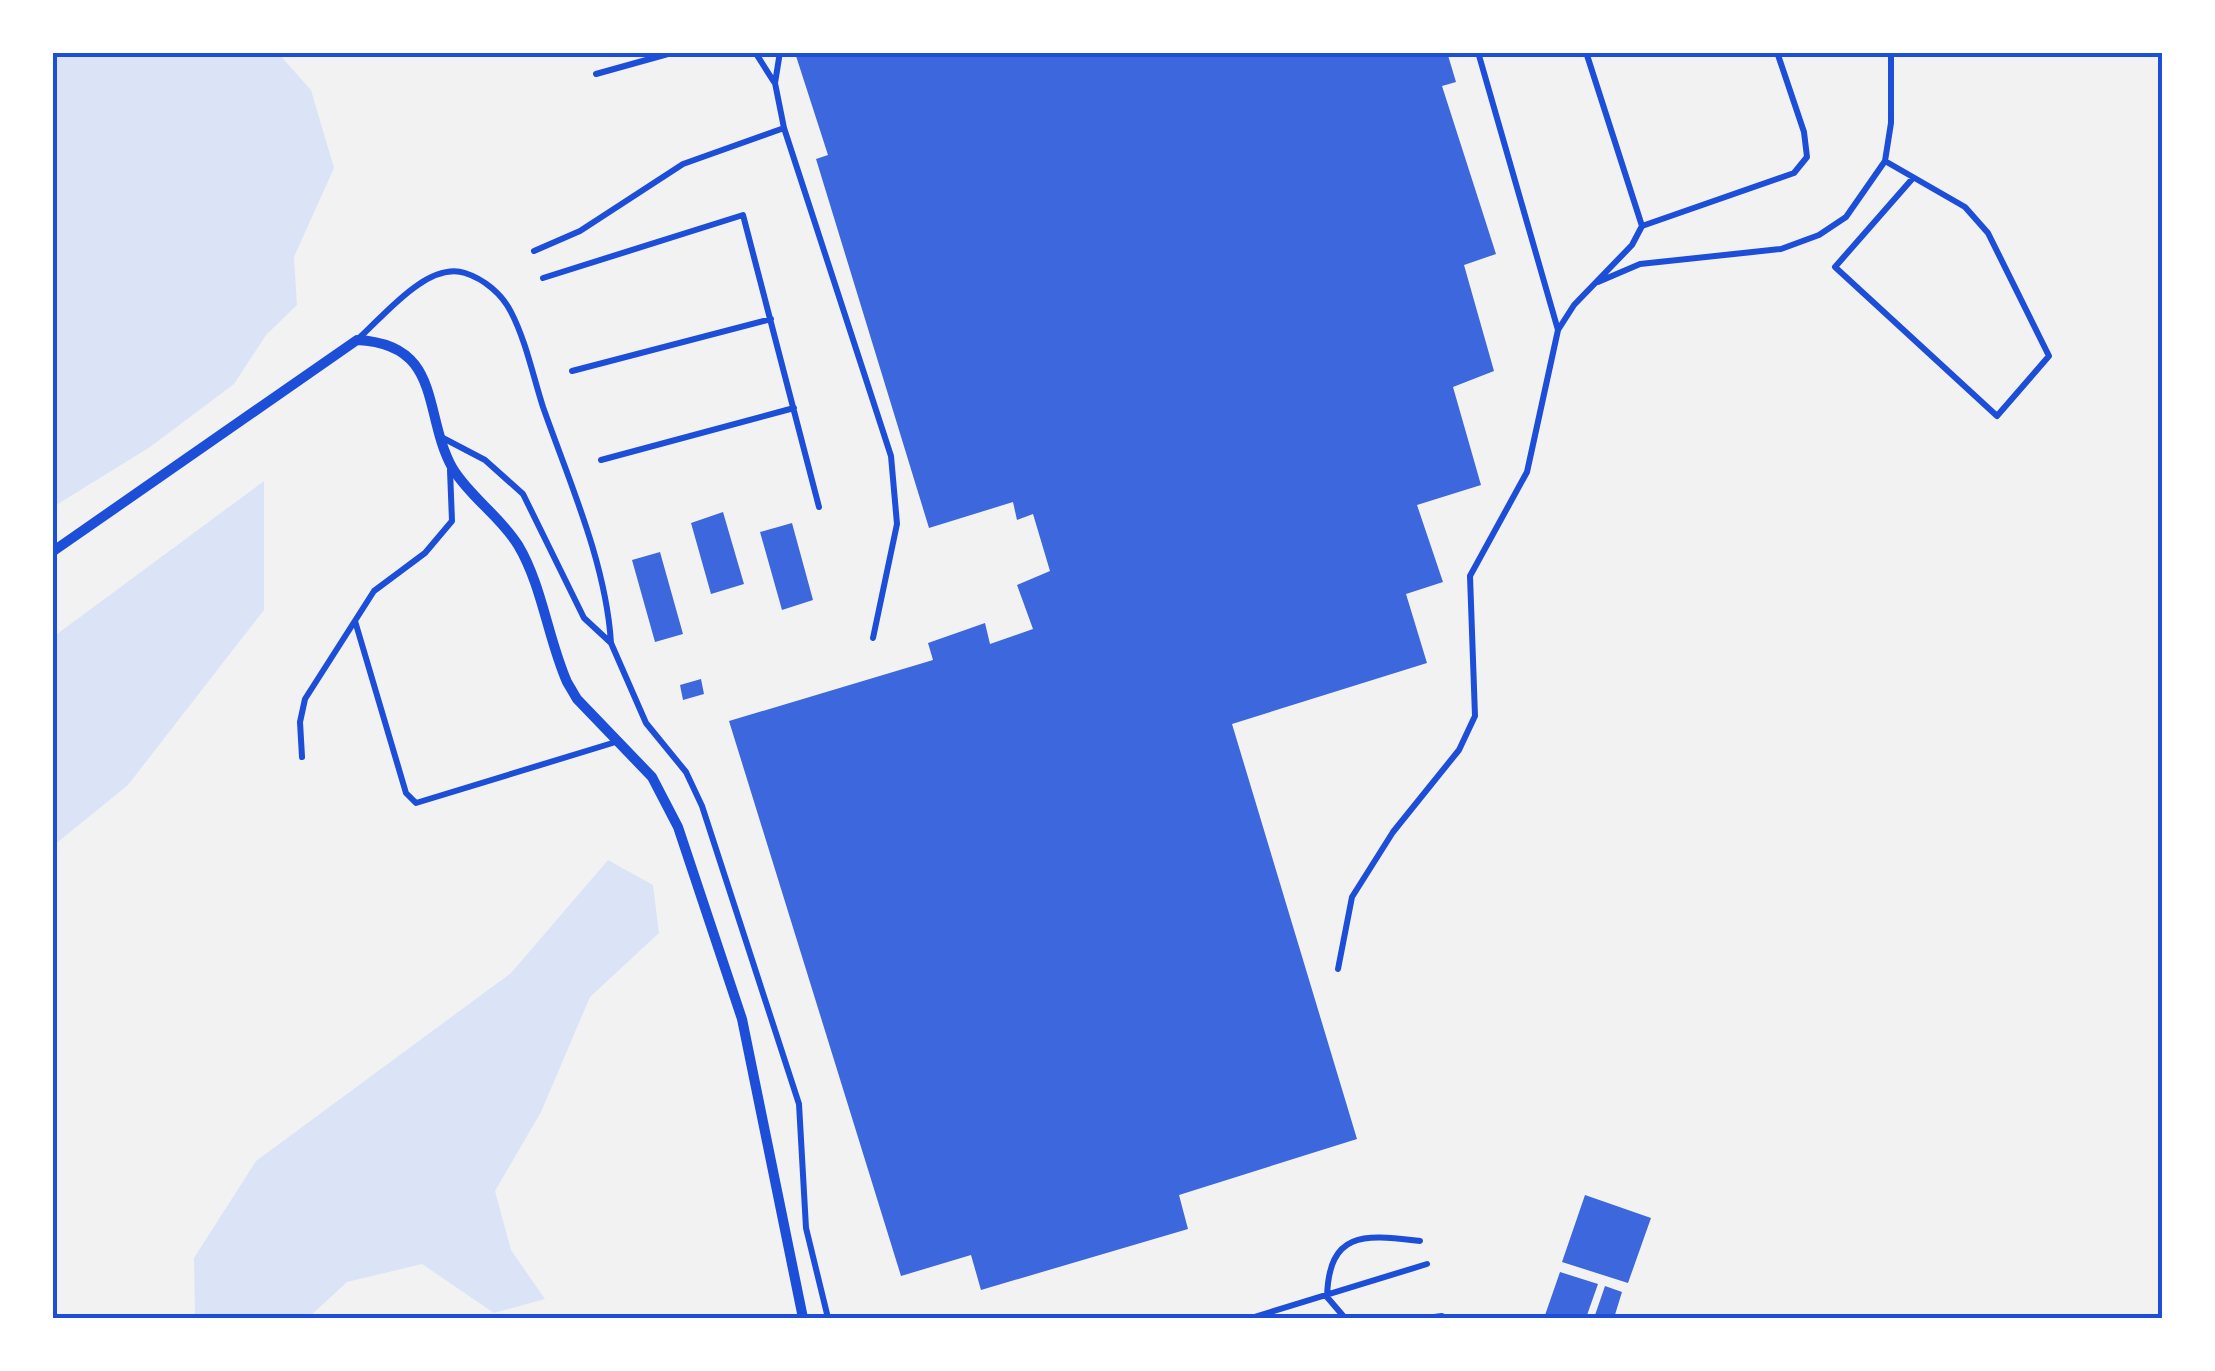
<svg xmlns="http://www.w3.org/2000/svg" width="2215" height="1371" font-family="'Fira Sans Condensed',sans-serif">
<style>
.green{fill:#dbe4f7}
.building{fill:#3d67dc}
.lines{fill:none;stroke-linecap:round;stroke-linejoin:round}
.service{stroke:#1d4ed8;stroke-width:6}
.minor{stroke:#1d4ed8;stroke-width:10}
.neatline{fill:none;stroke:#1d4ed8;stroke-width:4}
</style>
<rect width="100%" height="100%" fill="#f2f2f2"/>
<path class="green" d="M 53,52 L 278,53 L 311,90 L 334,168 L 294,257 L 297,305 L 266,335 L 234,384 L 150,447 L 53,507 Z
M 264,481 L 264,610 L 128,785 L 53,846 L 53,637 Z
M 608,860 L 653,885 L 659,933 L 590,997 L 541,1112 L 495,1191 L 511,1250 L 545,1299 L 494,1313 L 422,1264 L 347,1282 L 308,1318 L 195,1318 L 194,1258 L 256,1161 L 511,973 Z"/>
<path class="building" d="M 809,52 L 1447,52 L 1456,82 L 1442,86 L 1496,254 L 1464,265 L 1494,371 L 1453,387 L 1481,485 L 1417,505 L 1443,582 L 1406,594 L 1427,663 L 1232,724 L 1357,1139 L 1179,1195 L 1188,1229 L 981,1290 L 971,1255 L 901,1276 L 729,721 L 933,660 L 928,643 L 985,623 L 990,644 L 1033,629 L 1017,585 L 1050,571 L 1033,514 L 1017,520 L 1013,502 L 929,528 L 816,159 L 828,155 L 796,56 Z
M 723,512 L 744,584 L 711,594 L 691,523 Z
M 792,523 L 813,600 L 782,610 L 760,532 Z
M 660,552 L 683,634 L 655,642 L 632,560 Z
M 701,679 L 704,694 L 683,700 L 680,685 Z
M 1585,1195 L 1651,1218 L 1628,1283 L 1562,1262 Z
M 1560,1272 L 1598,1284 L 1586,1318 L 1544,1318 Z
M 1605,1286 L 1622,1292 L 1614,1318 L 1594,1318 Z"/>
<g class="lines">
<path class="service" d="M 755,52 L 774,82
M 1478,52 L 1558,330
M 1586,52 L 1642,226
M 596,74 L 675,52
M 784,128 L 891,456 L 897,524 L 873,638
M 1885,161 L 1965,207 L 1988,233 L 2049,356 L 1997,416 L 1835,267 L 1913,178
M 534,251 L 580,231 L 683,164 L 784,128 L 775,83 L 780,52
M 543,278 L 743,215 L 819,507
M 1598,282 L 1640,264 L 1781,249 L 1819,235 L 1846,217 L 1885,161 L 1891,123 L 1891,52
M 358,339 C 383,317 427,261 465,273 C 484,279 502,294 511,312 C 526,341 533,376 543,407 C 569,481 606,563 611,643 L 584,618 L 523,494 L 485,460 L 443,438
M 572,371 L 771,319
M 601,460 L 794,408
M 355,621 L 406,793 L 416,803 L 619,741
M 611,643 L 646,723 L 686,772 L 702,806 L 799,1104 L 806,1228 L 828,1318
M 302,757 L 300,722 L 305,699 L 374,591 L 425,553 L 452,521 L 450,470
M 1338,969 L 1352,897 L 1393,832 L 1459,750 L 1475,716 L 1470,576 L 1527,472 L 1558,330 L 1574,305 L 1632,245 L 1642,226 L 1794,173 L 1807,157 L 1804,132 L 1777,52
M 1251,1318 L 1427,1264
M 1345,1318 L 1327,1297 C 1329,1229 1366,1235 1420,1241
M 1426,1318 L 1442,1316"/>
<path class="minor" d="M 52,552 L 357,340 C 444,344 422,415 453,469 C 471,498 500,516 518,545 C 542,585 548,639 567,682 L 577,699 L 652,777 L 678,827 L 742,1019 L 803,1318"/>
</g>
<rect width="2215" height="1371" fill="none" stroke="#ffffff" stroke-width="110"/>
<rect x="55" y="55" width="2105" height="1261" class="neatline"/>
</svg>
